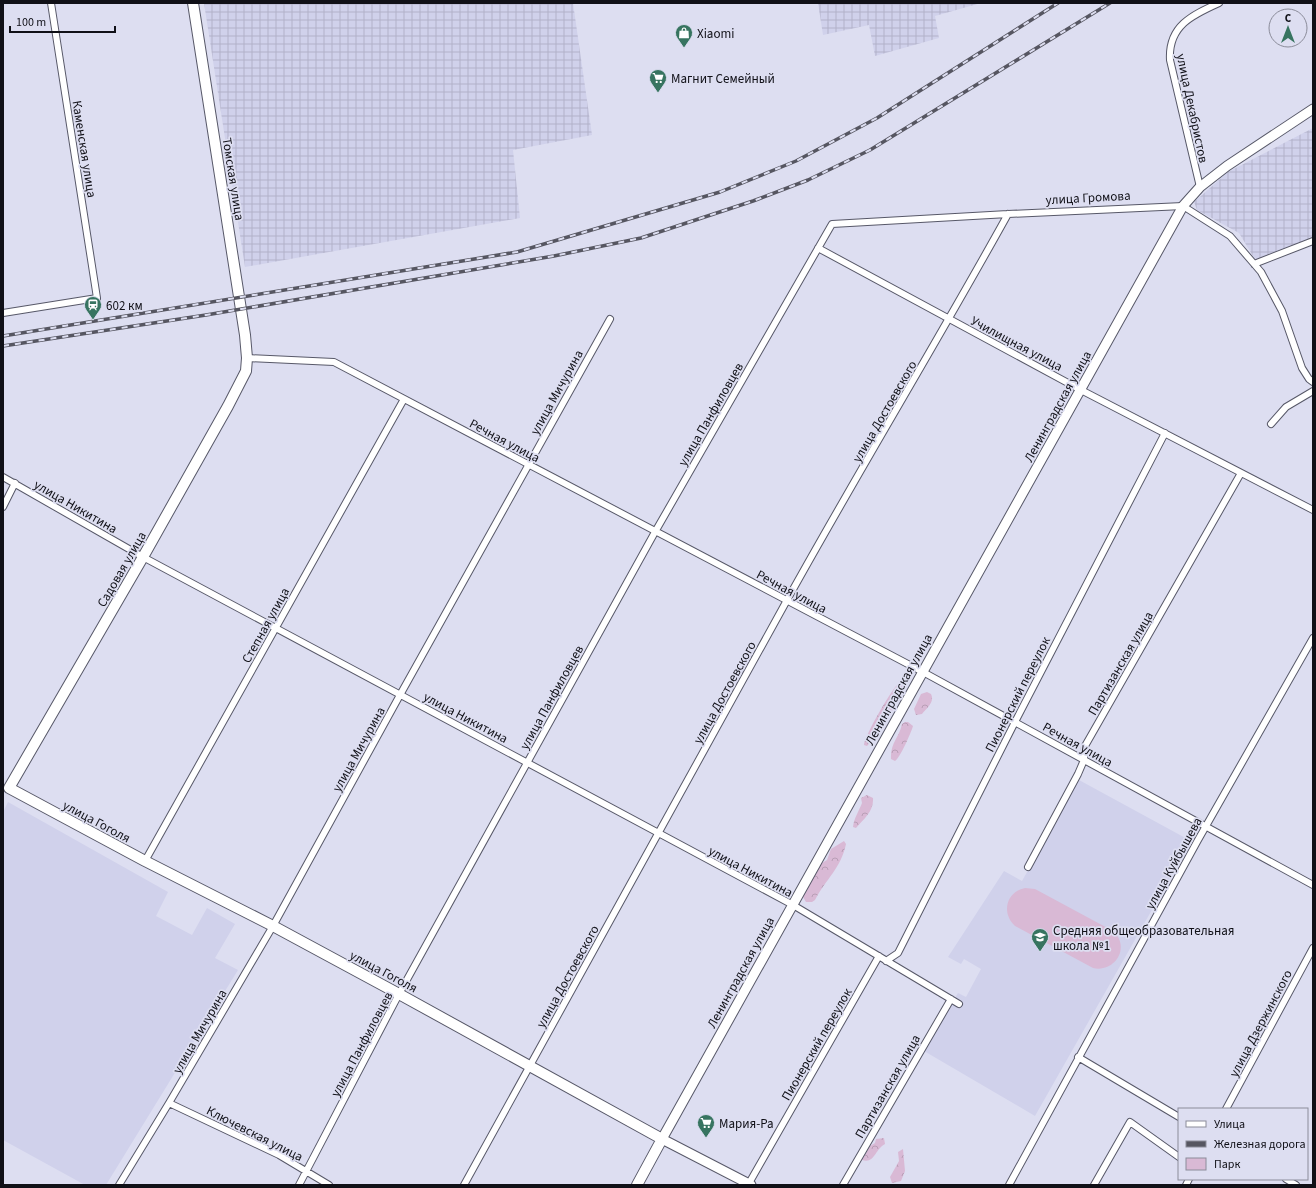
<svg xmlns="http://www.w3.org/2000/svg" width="1316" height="1188" font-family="'Source Sans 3',sans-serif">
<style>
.built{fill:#d0d1eb}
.industrial{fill:url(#industrial-grid)}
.forest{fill:url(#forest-crowns)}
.green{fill:#d9b9d5}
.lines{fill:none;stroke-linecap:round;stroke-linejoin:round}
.street-casing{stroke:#575868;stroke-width:8}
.secondary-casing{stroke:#575868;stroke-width:11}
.primary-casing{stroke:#575868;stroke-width:12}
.street{stroke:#fff;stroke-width:6}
.secondary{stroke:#fff;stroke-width:9}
.primary{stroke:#fff;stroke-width:10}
.rail-casing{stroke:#565661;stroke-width:3.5}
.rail{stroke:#dddef1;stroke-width:2;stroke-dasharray:6;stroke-linecap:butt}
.labels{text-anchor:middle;stroke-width:3.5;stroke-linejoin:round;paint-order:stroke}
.poi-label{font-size:13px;fill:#101017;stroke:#dddef1;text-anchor:start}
.street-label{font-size:13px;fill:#101017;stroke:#dddef1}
</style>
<defs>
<pattern id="industrial-grid" width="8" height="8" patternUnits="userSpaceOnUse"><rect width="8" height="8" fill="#d0d1eb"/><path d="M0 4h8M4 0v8" fill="none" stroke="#b2b2c9"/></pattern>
<pattern id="forest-crowns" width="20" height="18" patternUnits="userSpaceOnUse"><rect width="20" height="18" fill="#d9b9d5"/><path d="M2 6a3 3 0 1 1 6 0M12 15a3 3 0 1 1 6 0" fill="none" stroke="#b99eb6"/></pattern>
</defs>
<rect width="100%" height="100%" fill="#dddef1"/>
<path class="built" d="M 1079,780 L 1191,841 L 1035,1116 L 924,1051 L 958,993 L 966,997 L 981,969 L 964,959 L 961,964 L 948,957 L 1004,871 L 1022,881 Z
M 8,802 L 168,892 L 156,916 L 192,935 L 207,908 L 235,924 L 215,958 L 238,970 L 106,1185 L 85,1185 L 3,1140 L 3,812 Z"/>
<path class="industrial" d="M 204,3 L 573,3 L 592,135 L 513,150 L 520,218 L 245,267 Z
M 818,3 L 981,3 L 935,16 L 939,38 L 875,56 L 869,25 L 823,35 Z
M 1313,128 L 1313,244 L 1268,262 L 1266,255 L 1256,261 L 1239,233 L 1197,210 L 1194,202 L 1228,172 Z"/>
<path class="forest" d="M 905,680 C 901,699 881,733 867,746 L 864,745 C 864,737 890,692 897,685 C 899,682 902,681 905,680 Z
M 927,692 L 931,694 C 935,702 927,708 922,714 L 916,715 L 914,709 L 921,694 Z
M 905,722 L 908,722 L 913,726 C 911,733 900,758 895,761 L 891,759 C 890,743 899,738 902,724 Z
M 867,795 L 873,798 C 874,811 864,819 856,828 L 853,827 C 854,818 859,811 862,803 L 861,798 Z
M 844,841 L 846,844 C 841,868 826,879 815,900 L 812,902 L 806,902 L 803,897 L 807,885 L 822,863 L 827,860 L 831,849 Z
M 884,1138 L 885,1144 C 875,1149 875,1164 862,1160 L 870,1146 L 875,1143 L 876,1139 Z
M 903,1149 L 905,1171 L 901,1181 L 892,1183 L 890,1177 L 899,1161 L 898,1152 Z"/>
<path class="green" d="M 1025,888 L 1035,889 L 1113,931 C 1131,947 1115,973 1093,968 L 1015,926 C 1001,913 1006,892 1025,888 Z"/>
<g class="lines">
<defs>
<path id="street" d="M 1200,187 L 1170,60 C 1168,26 1192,15 1219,3
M 818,248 L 1081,390 L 1313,510
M 1254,264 L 1313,241
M 3,313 L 97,298 L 51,3
M 247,358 L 334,362 L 923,672 L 1313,885
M 1271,424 L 1286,407 L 1313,391
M 3,477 L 143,557 L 793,905 L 959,1004
M 3,507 L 15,483
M 145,861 L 404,399
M 1028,867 L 1078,774 L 1084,760 L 1085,746 L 1241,473
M 886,961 L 898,953 L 1015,722 L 1165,433
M 1078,1057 L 1179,1117
M 169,1103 L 279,1155 L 329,1185
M 1226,1109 L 1313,948
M 1286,1179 L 1296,1185
M 119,1185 L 169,1103 L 273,926 L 400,695 L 610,319
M 299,1185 L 399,994 L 655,532 L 832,224 L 1008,214 L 1183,206 L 1230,236 L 1261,272 L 1282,311 L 1302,368 L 1309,379 L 1313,382
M 464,1185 C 572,991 678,796 786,602 C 858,472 936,344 1008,214
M 748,1185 L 879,956
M 843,1185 L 951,999
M 1009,1185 L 1198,840 L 1313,638
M 1094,1185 L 1130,1122 L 1179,1157
M 1186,1185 L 1189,1179"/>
<path id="secondary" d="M 751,1185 L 662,1139 L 1183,206 L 1200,187 L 1227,166 L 1313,109"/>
<path id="primary" d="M 193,3 L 245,335 L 247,358 L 246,371 L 228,406 L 143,557 L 9,788 L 145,861 L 273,926 L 399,994 L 662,1139 L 637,1185"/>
</defs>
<use href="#street" class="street-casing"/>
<use href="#secondary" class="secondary-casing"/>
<use href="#primary" class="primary-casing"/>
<use href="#street" class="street"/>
<use href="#secondary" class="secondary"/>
<use href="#primary" class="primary"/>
<defs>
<path id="rail" d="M 3,336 L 517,252 L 720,192 L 796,161 L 877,118 L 1058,3
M 3,346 L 206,315 L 554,256 L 641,238 L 753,201 L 808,180 L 870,150 L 1110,3"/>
</defs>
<use href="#rail" class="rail-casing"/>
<use href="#rail" class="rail"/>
</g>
<defs>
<symbol id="shop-pin" viewBox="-11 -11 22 30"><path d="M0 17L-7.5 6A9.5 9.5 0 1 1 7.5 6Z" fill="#377460" stroke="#dddef1"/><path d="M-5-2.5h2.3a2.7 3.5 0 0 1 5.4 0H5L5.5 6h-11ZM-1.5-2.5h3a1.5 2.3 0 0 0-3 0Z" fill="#fff"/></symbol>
<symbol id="supermarket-pin" viewBox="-11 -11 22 30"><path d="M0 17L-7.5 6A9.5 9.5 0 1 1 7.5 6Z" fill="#377460" stroke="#dddef1"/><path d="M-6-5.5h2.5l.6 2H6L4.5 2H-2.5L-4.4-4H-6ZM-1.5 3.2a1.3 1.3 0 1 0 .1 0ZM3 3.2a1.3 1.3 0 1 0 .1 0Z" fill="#fff"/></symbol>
<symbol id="station-pin" viewBox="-11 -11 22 30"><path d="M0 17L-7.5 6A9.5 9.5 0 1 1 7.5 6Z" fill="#377460" stroke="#dddef1"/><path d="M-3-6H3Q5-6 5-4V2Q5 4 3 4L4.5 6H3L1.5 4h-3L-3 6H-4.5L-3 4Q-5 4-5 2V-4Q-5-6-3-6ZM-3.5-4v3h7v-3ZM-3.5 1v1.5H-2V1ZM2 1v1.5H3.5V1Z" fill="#fff"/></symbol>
<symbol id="school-pin" viewBox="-11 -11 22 30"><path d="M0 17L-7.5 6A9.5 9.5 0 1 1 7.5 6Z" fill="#377460" stroke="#dddef1"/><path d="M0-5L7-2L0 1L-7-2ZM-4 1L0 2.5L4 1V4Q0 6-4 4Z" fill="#fff"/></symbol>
</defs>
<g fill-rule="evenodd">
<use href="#shop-pin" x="674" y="23" width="20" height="27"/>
<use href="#supermarket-pin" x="648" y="68" width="20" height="27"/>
<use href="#station-pin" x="83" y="295" width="20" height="27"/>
<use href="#school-pin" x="1030" y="927" width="20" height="27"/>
<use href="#supermarket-pin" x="696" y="1113" width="20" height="27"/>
</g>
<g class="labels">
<g class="poi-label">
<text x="697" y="38">Xiaomi</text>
<text x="671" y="83">Магнит Семейный</text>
<text x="106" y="310">602 км</text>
<text x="1053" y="935">Средняя общеобразовательная<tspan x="1053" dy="15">школа №1</tspan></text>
<text x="719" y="1128">Мария-Ра</text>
</g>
<g class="street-label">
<text transform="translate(1193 108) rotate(78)" y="5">улица Декабристов</text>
<text transform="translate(85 149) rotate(81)" y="5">Каменская улица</text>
<text transform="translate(234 179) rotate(81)" y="5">Томская улица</text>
<text transform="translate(1088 197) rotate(-3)" y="5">улица Громова</text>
<text transform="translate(1017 343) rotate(28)" y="5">Училищная улица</text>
<text transform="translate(556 392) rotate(-61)" y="5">улица Мичурина</text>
<text transform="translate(1057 406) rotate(-61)" y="5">Ленинградская улица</text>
<text transform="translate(884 411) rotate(-60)" y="5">улица Достоевского</text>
<text transform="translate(710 414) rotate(-60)" y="5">улица Панфиловцев</text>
<text transform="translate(505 440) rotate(28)" y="5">Речная улица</text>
<text transform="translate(76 506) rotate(30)" y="5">улица Никитина</text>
<text transform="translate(121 569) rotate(-60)" y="5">Садовая улица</text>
<text transform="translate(792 591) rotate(28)" y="5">Речная улица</text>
<text transform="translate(265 625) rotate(-61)" y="5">Степная улица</text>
<text transform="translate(1120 663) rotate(-60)" y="5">Партизанская улица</text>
<text transform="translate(898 689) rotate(-61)" y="5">Ленинградская улица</text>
<text transform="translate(724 692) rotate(-61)" y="5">улица Достоевского</text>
<text transform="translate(1017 694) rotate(-63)" y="5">Пионерский переулок</text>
<text transform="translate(551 697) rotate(-61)" y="5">улица Панфиловцев</text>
<text transform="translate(466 717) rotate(28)" y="5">улица Никитина</text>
<text transform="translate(1078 744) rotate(29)" y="5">Речная улица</text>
<text transform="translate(358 749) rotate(-61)" y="5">улица Мичурина</text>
<text transform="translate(97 821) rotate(28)" y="5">улица Гоголя</text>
<text transform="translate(1173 863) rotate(-61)" y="5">улица Куйбышева</text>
<text transform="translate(751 871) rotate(28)" y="5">улица Никитина</text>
<text transform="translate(384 971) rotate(28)" y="5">улица Гоголя</text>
<text transform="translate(740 972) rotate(-61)" y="5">Ленинградская улица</text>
<text transform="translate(567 976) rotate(-61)" y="5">улица Достоевского</text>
<text transform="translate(1260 1023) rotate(-62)" y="5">улица Дзержинского</text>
<text transform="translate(199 1031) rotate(-60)" y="5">улица Мичурина</text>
<text transform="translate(361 1044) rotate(-62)" y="5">улица Панфиловцев</text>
<text transform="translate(816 1044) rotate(-60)" y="5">Пионерский переулок</text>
<text transform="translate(887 1086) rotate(-60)" y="5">Партизанская улица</text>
<text transform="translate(255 1133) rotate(27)" y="5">Ключевская улица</text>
</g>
</g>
<rect width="1316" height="1188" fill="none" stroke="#101017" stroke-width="8"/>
<rect x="1178" y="1108" width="130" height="72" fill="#dddef1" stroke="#8b8c9a"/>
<rect x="1186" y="1121" width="20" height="6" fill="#ffffff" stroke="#8b8c9a"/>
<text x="1214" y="1128" font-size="12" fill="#101017">Улица</text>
<rect x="1186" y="1141" width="20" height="6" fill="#565661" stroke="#8b8c9a"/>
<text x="1214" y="1148" font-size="12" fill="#101017">Железная дорога</text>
<rect x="1186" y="1158" width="20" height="12" fill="#d9b9d5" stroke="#8b8c9a"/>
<text x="1214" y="1168" font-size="12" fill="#101017">Парк</text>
<g transform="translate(1288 28)"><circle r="19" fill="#dddef1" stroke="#8b8c9a"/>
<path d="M0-3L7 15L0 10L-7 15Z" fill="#377460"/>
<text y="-6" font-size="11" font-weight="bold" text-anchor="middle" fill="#101017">С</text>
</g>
<path d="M10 26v6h105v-6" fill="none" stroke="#101017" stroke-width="2"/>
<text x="16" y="26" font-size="12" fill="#101017" stroke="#dddef1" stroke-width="3" paint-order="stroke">100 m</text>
</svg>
